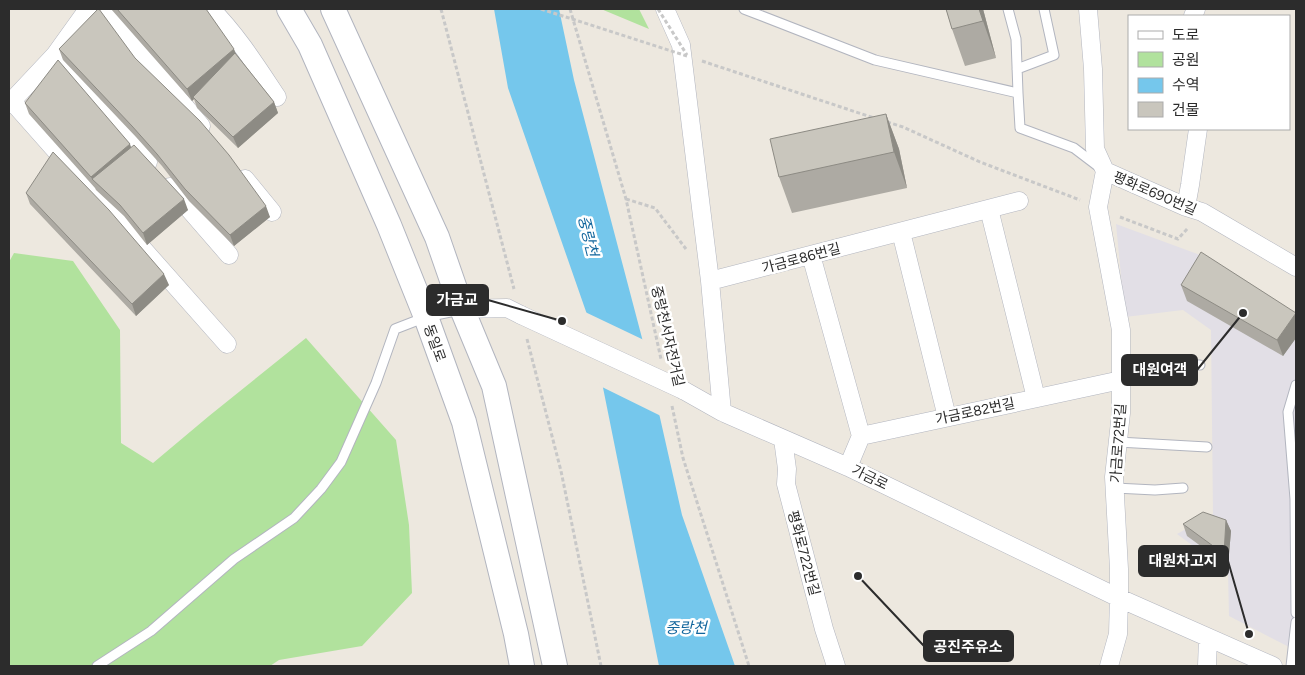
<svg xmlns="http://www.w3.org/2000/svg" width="1305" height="675" font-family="Figtree,'Noto Sans KR',sans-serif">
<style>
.industrial{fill:#e2dfe6}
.green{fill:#b1e29d}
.water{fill:#75c7ec}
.pier{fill:#ede8df}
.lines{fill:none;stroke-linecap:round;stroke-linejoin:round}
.lane-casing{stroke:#b2b5bf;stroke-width:11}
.street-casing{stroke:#b2b5bf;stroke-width:19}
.secondary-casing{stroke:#b2b5bf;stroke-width:26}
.path{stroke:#c8c8c8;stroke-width:3;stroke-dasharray:4 2.5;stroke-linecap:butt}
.lane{stroke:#fff;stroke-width:9}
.street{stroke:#fff;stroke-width:18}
.secondary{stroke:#fff;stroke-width:24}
.street-bridge-casing{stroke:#b2b5bf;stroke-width:19;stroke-linecap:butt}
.path-bridge{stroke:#c8c8c8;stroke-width:3;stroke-dasharray:4 2.5;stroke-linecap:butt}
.street-bridge{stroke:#fff;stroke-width:18}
.wall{fill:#adaaa3}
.shaded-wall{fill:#8d8b84}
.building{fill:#c9c6bd;stroke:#8d8b84}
.labels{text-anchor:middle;stroke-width:5;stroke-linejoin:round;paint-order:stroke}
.street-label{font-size:14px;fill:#2c2c2c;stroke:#fff}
.water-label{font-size:15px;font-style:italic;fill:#11659c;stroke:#fff}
.leader{fill:none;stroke:#2c2c2c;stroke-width:2}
.callout-dot{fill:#2c2c2c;stroke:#fff;stroke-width:2}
.callout{fill:#2c2c2c;stroke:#2c2c2c;stroke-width:2}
.callout-label{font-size:15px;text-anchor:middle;font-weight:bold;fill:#fff}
</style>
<rect width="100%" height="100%" fill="#ede8df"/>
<path class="industrial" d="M 1116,224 L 1211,259 L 1296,314 L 1296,650 L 1291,648 L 1229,616 L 1228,572 L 1177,534 L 1213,514 L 1211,330 L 1183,310 L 1125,317 Z"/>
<path class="green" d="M 601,9 L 639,9 L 649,29 Z
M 14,253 L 73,261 L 120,330 L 121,443 L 153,463 L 209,416 L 306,338 L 396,440 L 409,525 L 412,593 L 362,646 L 279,660 L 270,666 L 9,666 L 9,262 Z"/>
<path class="water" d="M 494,9 L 559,9 L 574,80 L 642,338 L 682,515 L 735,666 L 659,666 L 590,323 L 508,88 Z"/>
<path class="pier" d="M 583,311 L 646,341 L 663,417 L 600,386 L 588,323 Z"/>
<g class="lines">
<defs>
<path id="lane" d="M 744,9 L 875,60 L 1018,93 L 1016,39 L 1008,9
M 1017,69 L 1054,55 L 1044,9
M 1018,93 L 1020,128 L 1074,148 L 1099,167
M 1121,363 L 1200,365
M 1296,385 L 1288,412 L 1295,499 L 1296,613
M 1118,442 L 1207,447
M 1115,488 L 1155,490 L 1183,488
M 97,666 L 151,631 L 234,559 L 294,518 L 321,489 L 341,462 L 376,383 L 395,329 L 426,317 L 460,310
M 1291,666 L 1296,622"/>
<path id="street" d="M 104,9 L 201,126
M 211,9 C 237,35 257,67 277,97
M 665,9 L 681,45 L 710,281
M 1088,9 L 1093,69 L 1095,149 L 1105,171 L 1186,207 L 1202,212 L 1296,267
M 1193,16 L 1196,9
M 55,55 L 148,162
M 11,100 L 227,344
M 9,104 L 55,55 L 88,9
M 1105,171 L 1098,207 L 1121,330 L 1121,413 L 1114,477 L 1119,569 L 1119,598 L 1118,634 L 1109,666
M 245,179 L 272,212
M 170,187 L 229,255
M 1186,207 L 1190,185 L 1198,129
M 989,209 L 1036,398
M 901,232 L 947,417
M 811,255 L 861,436
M 462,309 L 507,308 L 521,315
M 683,390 L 722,412 L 848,467 L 1119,598 L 1273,666
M 722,412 L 710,281 L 1019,201
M 783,439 L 787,469 L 786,484 L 824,629 L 836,666
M 848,467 L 861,436 L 1121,380
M 1207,666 L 1208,638"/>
<path id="secondary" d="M 289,9 L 310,45 L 389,225 L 426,317 L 464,422 L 516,634 L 522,666
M 333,9 L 437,237 L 462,309 L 494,386 L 555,666"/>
</defs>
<use href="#lane" class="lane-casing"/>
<use href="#street" class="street-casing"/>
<use href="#secondary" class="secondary-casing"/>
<path class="path" d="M 441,9 L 514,289
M 570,9 L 626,199 L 661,359
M 702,61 L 874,118
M 887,122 L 903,127 L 980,162 L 1080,200
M 626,199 L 655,208 L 686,249
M 1120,217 L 1178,239 L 1188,228
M 527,339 L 561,471 L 601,666
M 672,406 L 683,458 L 749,666"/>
<use href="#lane" class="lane"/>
<use href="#street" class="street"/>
<use href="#secondary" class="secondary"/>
<defs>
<path id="street-bridge" d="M 521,315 L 683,390"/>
</defs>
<use href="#street-bridge" class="street-bridge-casing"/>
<path class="path-bridge" d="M 541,9 L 687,56
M 658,9 L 687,55"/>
<use href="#street-bridge" class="street-bridge"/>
</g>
<path class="wall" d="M 111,9 L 206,9 L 236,54 L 274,102 L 278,113 L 238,148 L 197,108 L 194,99 L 192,101 Z
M 946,9 L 983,9 L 996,58 L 965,66 L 952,29 Z
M 59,49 L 135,58 L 270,217 L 234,246 L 189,201 L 162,166 L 136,137 L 63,60 Z
M 25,103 L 131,147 L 188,210 L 147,245 L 124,216 L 96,190 L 95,188 L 29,114 Z
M 886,114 L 899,149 L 907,188 L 792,213 L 779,177 Z
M 26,193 L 169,285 L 136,316 L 30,204 Z
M 1181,285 L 1296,313 L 1296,338 L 1283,356 L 1187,301 Z
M 1226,520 L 1231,531 L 1228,566 L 1187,536 L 1183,524 Z"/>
<path class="shaded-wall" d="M 979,9 L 983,9 L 996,58 L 983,21 Z
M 234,49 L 238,60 L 193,97 L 194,99 L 192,101 L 187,89 Z
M 274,102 L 278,113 L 238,148 L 233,137 Z
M 886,114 L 899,149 L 907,188 L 894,152 Z
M 130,144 L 134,156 L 92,179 L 91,177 Z
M 184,199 L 188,210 L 147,245 L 143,233 Z
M 266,206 L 270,217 L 234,246 L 230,235 Z
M 164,274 L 169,285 L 136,316 L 132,304 Z
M 1296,313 L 1296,338 L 1283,356 L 1277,340 Z
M 1226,520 L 1231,531 L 1228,566 L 1224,554 Z"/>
<path class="building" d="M 98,9 L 99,9 L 135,58 L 200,121 L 229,155 L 266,206 L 230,235 L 185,189 L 157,154 L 132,126 L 59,49 Z
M 117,9 L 206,9 L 234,49 L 187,89 Z
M 946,9 L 979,9 L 983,21 L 952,29 Z
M 235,53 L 274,102 L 233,137 L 193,97 Z
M 58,60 L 130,144 L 91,177 L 25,103 Z
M 886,114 L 894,152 L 779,177 L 770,139 Z
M 134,145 L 184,199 L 143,233 L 120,205 L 92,179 Z
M 53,152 L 109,210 L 164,274 L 132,304 L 26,193 Z
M 1201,252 L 1296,313 L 1277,340 L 1181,285 Z
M 1203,512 L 1226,520 L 1224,554 L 1183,524 Z"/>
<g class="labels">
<g class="street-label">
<text transform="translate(1155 193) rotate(23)" y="5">평화로690번길</text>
<text transform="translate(801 258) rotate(-15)" y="5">가금로86번길</text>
<text transform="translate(668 336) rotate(77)" y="5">중랑천서자전거길</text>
<text transform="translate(435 343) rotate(70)" y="5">동일로</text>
<text transform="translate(975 411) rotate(-12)" y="5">가금로82번길</text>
<text transform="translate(1118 443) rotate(-86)" y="5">가금로72번길</text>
<text transform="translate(870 477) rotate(26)" y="5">가금로</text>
<text transform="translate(804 553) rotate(75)" y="5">평화로722번길</text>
</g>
<g class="water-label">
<text transform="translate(588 236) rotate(76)" y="5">중랑천</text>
<text x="686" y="633">중랑천</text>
</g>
</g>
<path class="leader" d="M562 321L488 300M1243 313L1197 370M1249 634L1228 561M858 576L924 646"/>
<g class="callout-dot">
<circle cx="562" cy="321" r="5"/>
<circle cx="1243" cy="313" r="5"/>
<circle cx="1249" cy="634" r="5"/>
<circle cx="858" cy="576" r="5"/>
</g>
<g class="callout">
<rect x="427" y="285" width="61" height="30" rx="5"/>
<rect x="1122" y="355" width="75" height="30" rx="5"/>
<rect x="1139" y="546" width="89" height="30" rx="5"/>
<rect x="924" y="631" width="89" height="30" rx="5"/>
</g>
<g class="callout-label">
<text x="457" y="305">가금교</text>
<text x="1160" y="375">대원여객</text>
<text x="1183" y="566">대원차고지</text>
<text x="968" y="652">공진주유소</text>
</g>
<rect width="1305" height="675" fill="none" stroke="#2c2c2c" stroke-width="20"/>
<rect x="1128" y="15" width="162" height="115" fill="#ffffff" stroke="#ababab"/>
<rect x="1138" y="31" width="25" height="8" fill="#ffffff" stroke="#ababab"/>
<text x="1172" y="40" font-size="15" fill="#2c2c2c">도로</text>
<rect x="1138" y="52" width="25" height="15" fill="#b1e29d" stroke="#ababab"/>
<text x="1172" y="65" font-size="15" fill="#2c2c2c">공원</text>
<rect x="1138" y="78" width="25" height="15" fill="#75c7ec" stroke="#ababab"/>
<text x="1172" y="90" font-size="15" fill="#2c2c2c">수역</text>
<rect x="1138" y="102" width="25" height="15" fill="#c9c6bd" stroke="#ababab"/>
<text x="1172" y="115" font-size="15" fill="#2c2c2c">건물</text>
</svg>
